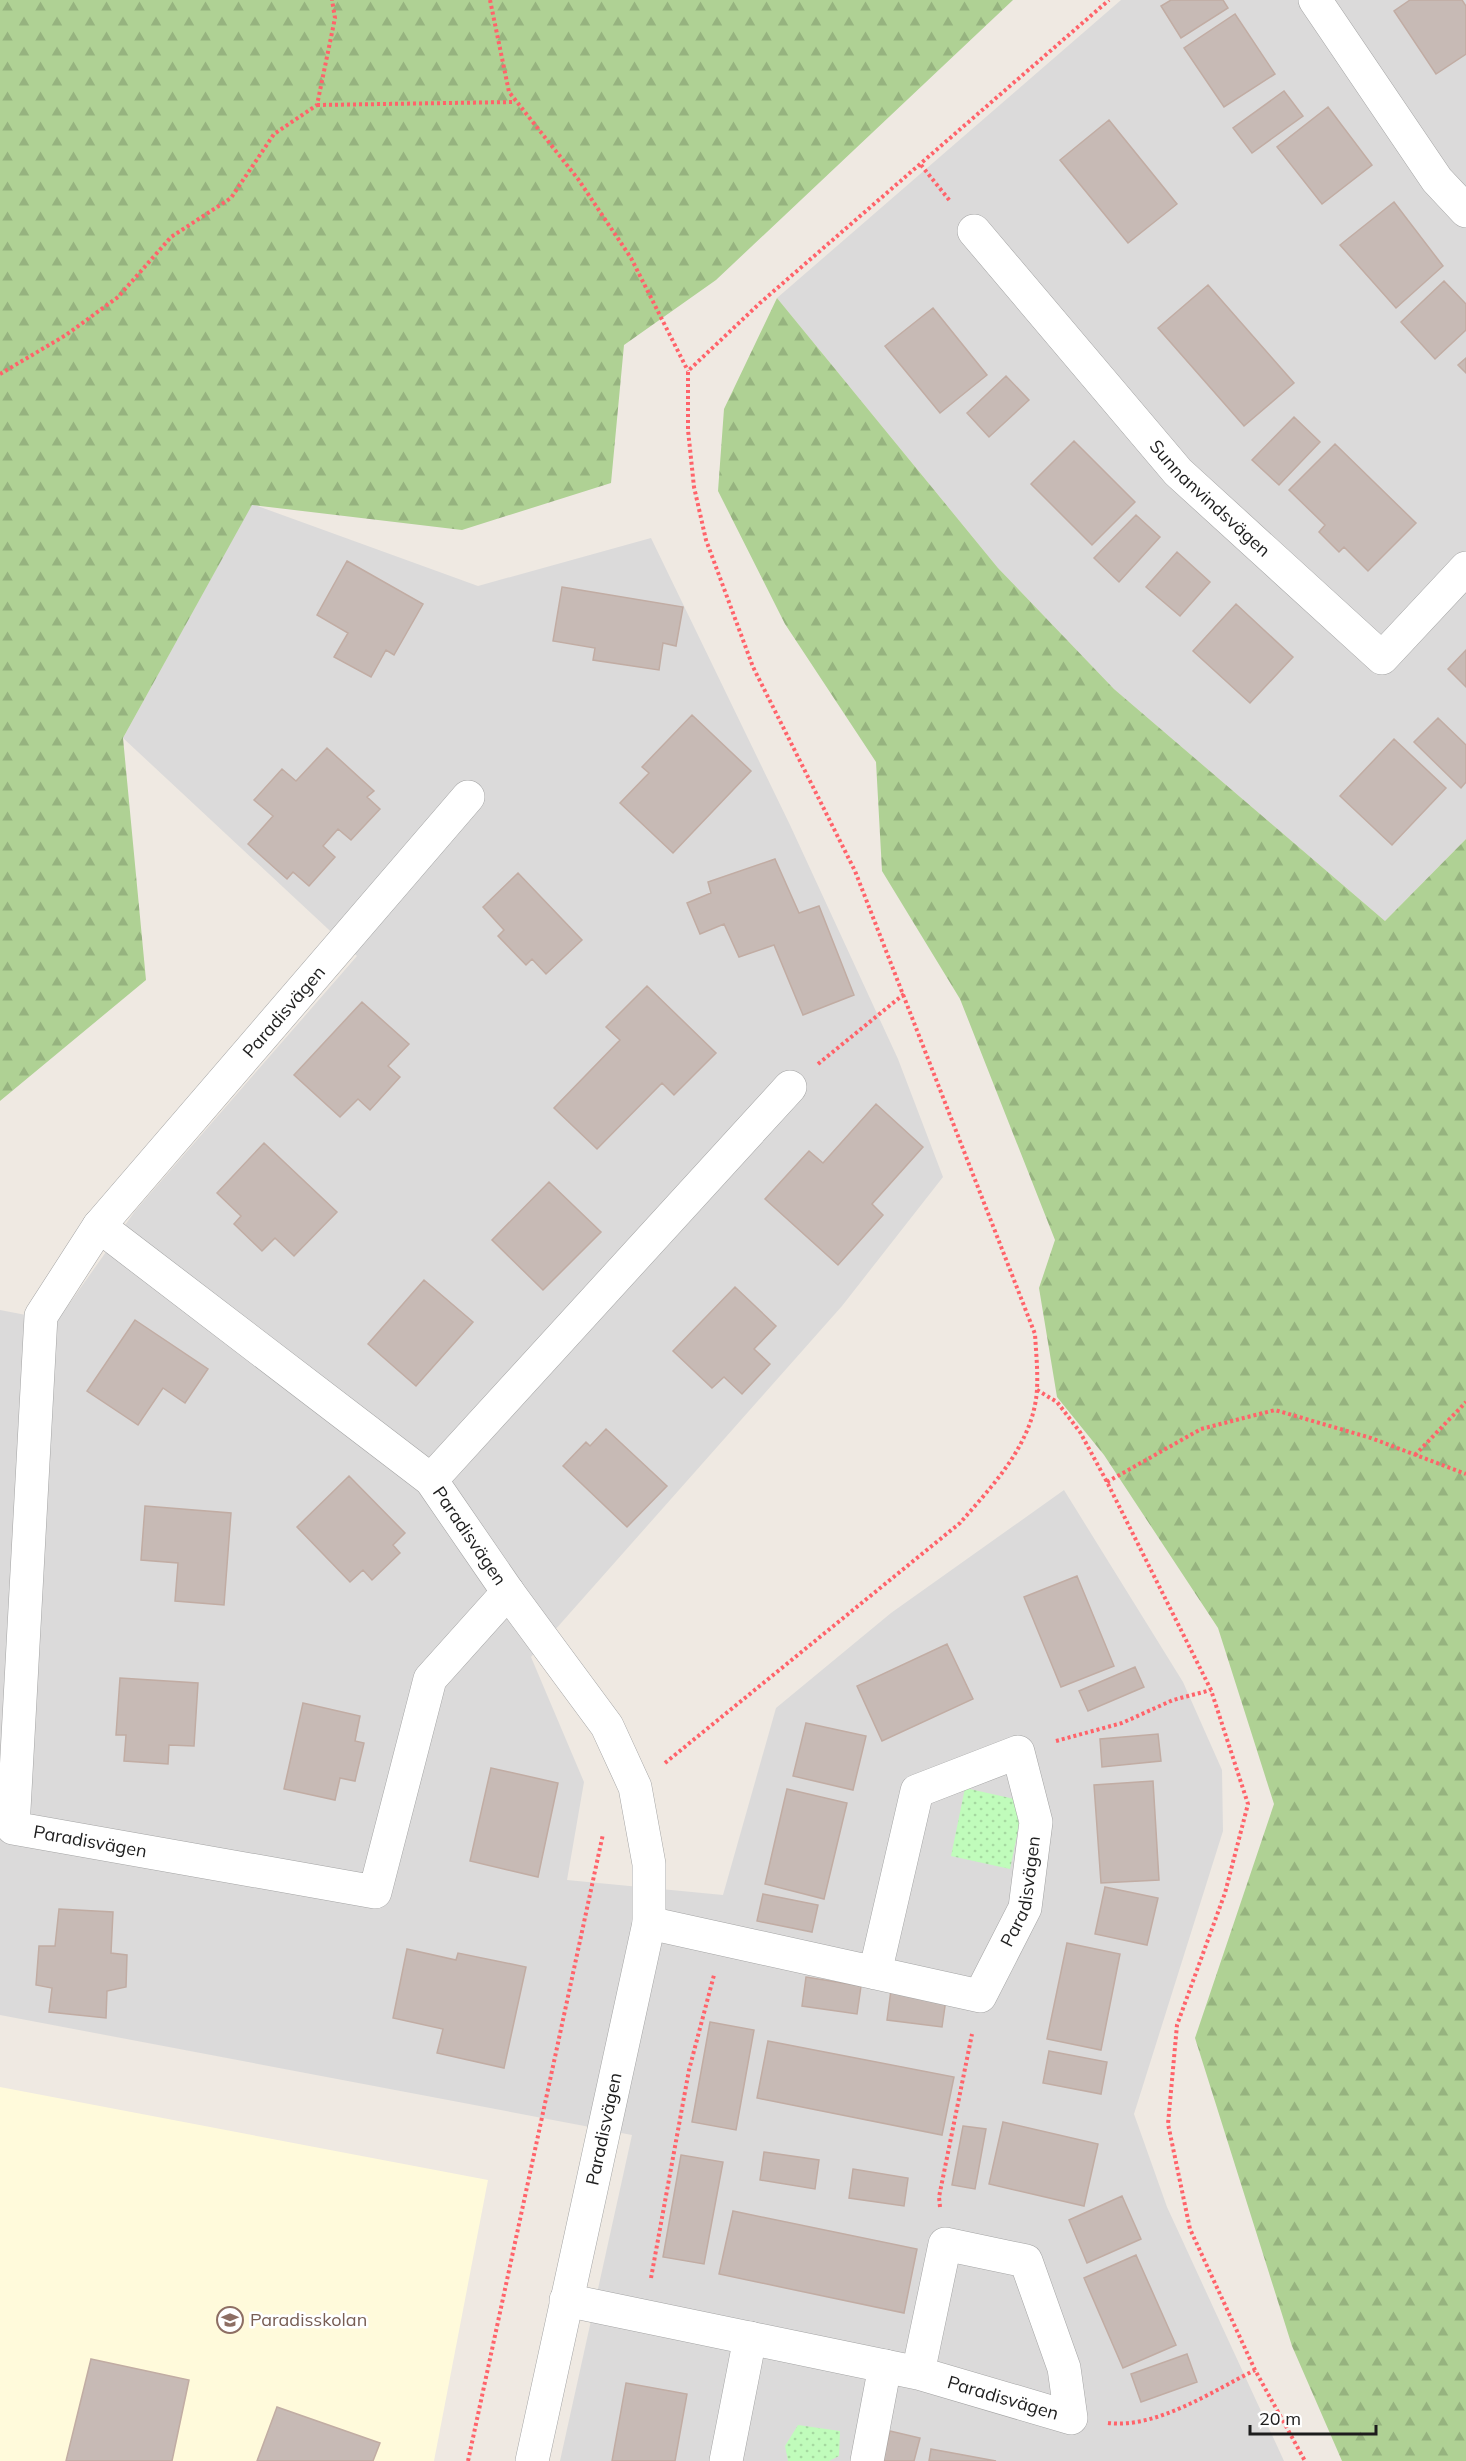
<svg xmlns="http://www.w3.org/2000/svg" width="1466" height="2461" font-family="Mulish,sans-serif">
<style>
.residential{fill:#dbdada}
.education{fill:#fffadb}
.forest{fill:url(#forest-firs)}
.park{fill:url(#park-dots)}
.building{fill:#c7bab5;stroke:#c1aca3;stroke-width:1.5}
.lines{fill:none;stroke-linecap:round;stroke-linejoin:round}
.street-casing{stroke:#a4a4a4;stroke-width:34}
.path{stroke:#ff636a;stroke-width:4;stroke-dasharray:3 3;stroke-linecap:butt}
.street{stroke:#fff;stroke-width:33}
.labels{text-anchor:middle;stroke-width:5;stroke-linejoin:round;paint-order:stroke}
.street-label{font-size:18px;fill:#1d1d1d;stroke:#fff}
.education-label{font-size:18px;fill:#785e54;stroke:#fff;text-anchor:start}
</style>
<defs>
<pattern id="forest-firs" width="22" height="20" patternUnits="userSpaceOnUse" patternTransform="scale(1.5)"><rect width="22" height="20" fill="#afd194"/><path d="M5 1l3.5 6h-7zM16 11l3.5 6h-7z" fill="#96b37f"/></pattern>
<pattern id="park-dots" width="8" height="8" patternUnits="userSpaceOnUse" patternTransform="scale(1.5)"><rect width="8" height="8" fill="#c0fcbb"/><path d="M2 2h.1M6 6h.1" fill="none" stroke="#a5d8a0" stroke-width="1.8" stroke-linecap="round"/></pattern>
</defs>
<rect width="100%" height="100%" fill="#efe9e2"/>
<path class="residential" d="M 1121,0 L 1466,0 L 1466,839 L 1385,921 L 1114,689 L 998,568 L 777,298 Z
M 252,504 L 478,586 L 651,538 L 790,825 L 898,1059 L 943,1177 L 842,1306 L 531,1657 L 584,1782 L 567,1880 L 723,1895 L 776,1708 L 891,1613 L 1064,1490 L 1183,1682 L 1222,1770 L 1223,1831 L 1134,2114 L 1167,2207 L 1284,2461 L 560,2461 L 632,2135 L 0,2015 L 0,1310 L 57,1321 L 135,1211 L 357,956 L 123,738 Z"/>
<path class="education" d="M 0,2087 L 488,2180 L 434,2461 L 0,2461 Z"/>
<path class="forest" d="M 0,0 L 1013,0 L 716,280 L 624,345 L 611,483 L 462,530 L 252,505 L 123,738 L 146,980 L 0,1101 Z
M 777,298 L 998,568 L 1114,689 L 1385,921 L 1466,839 L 1466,2461 L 1342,2461 L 1292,2346 L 1195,2038 L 1274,1804 L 1218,1628 L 1104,1455 L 1057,1397 L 1039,1288 L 1055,1240 L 960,999 L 882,871 L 876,762 L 785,624 L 718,491 L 724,409 Z"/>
<path class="park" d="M 965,1788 L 1024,1801 L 1010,1869 L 951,1856 Z
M 798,2425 L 840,2431 L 839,2456 L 829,2461 L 788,2461 L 785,2446 Z"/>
<path class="building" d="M 1171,0 L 1223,0 L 1228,8 L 1181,38 L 1161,6 Z
M 1410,0 L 1462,0 L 1466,6 L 1466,54 L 1436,74 L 1394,11 Z
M 1235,14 L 1275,74 L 1224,107 L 1184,48 Z
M 1284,91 L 1303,116 L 1252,153 L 1233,128 Z
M 1328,107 L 1372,165 L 1322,204 L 1277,147 Z
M 1109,120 L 1177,204 L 1128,243 L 1060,160 Z
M 1394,202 L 1443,266 L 1396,308 L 1340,245 Z
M 1444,281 L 1466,304 L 1466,330 L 1435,359 L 1401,322 Z
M 1208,285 L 1294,383 L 1244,426 L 1158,328 Z
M 933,308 L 987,375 L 940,413 L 885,346 Z
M 1466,358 L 1466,373 L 1458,365 Z
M 1006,376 L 1029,400 L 989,437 L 967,413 Z
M 1294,417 L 1320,442 L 1279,485 L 1252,460 Z
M 1074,441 L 1135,502 L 1092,545 L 1031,484 Z
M 1335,444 L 1416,523 L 1368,571 L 1344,547 L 1339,552 L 1319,532 L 1325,525 L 1289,490 Z
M 1136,515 L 1160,537 L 1119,582 L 1094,558 Z
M 1177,552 L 1210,582 L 1180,616 L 1146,587 Z
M 347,561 L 423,604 L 394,655 L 386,650 L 371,677 L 334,657 L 348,633 L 317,615 Z
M 562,587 L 683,607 L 676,646 L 663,643 L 659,670 L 593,660 L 595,648 L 553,641 Z
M 1236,604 L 1293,657 L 1250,703 L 1193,651 Z
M 1466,650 L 1466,687 L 1448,669 Z
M 692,715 L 751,771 L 673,853 L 620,803 L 649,773 L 642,767 Z
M 1438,718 L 1466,745 L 1466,782 L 1461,788 L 1414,742 Z
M 1394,739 L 1446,788 L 1392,845 L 1340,796 Z
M 327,748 L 374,791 L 367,797 L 380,809 L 351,840 L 338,829 L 323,846 L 335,857 L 309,886 L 293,872 L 287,879 L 248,844 L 273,816 L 254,800 L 282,769 L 296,781 Z
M 775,859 L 799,913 L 819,906 L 854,995 L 803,1015 L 774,945 L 739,957 L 724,924 L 700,934 L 687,903 L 711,893 L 708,882 Z
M 518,873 L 582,940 L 546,974 L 532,959 L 526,965 L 498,936 L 504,930 L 483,907 Z
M 647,986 L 716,1053 L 674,1095 L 662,1083 L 597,1149 L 554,1108 L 620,1040 L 606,1027 Z
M 362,1002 L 409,1044 L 388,1066 L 400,1077 L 370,1110 L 358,1099 L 340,1117 L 294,1075 Z
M 876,1104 L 923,1147 L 872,1204 L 883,1215 L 838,1265 L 765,1199 L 809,1151 L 823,1163 Z
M 264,1143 L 337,1212 L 294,1256 L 275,1238 L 262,1251 L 234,1224 L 241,1216 L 217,1193 Z
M 549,1182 L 601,1232 L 543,1290 L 492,1240 Z
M 424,1280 L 473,1322 L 416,1386 L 368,1344 Z
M 735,1287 L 776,1326 L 754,1349 L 770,1364 L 742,1394 L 724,1377 L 712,1388 L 673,1351 Z
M 135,1320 L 208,1369 L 185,1403 L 163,1388 L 138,1425 L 87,1391 Z
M 606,1429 L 667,1486 L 627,1527 L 563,1466 L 586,1442 L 590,1446 Z
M 349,1476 L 405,1533 L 393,1545 L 400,1553 L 372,1580 L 363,1570 L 350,1582 L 297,1527 Z
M 145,1506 L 231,1513 L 224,1605 L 175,1601 L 178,1563 L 141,1560 Z
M 1077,1576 L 1114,1666 L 1061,1687 L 1024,1597 Z
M 947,1644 L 973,1699 L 882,1741 L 857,1686 Z
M 1135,1667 L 1144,1687 L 1088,1711 L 1079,1691 Z
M 120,1678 L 198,1683 L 194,1746 L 169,1745 L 168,1764 L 124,1761 L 126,1735 L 116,1735 Z
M 303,1703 L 360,1716 L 355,1741 L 364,1743 L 355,1781 L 340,1778 L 335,1800 L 284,1789 Z
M 806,1723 L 866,1736 L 853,1790 L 793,1776 Z
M 1158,1734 L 1161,1761 L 1102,1767 L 1100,1739 Z
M 491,1768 L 558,1783 L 538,1877 L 470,1861 Z
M 1153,1781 L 1159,1880 L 1101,1883 L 1094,1785 Z
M 787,1789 L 847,1803 L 824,1899 L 765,1884 Z
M 1105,1887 L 1158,1898 L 1147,1945 L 1095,1934 Z
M 763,1894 L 818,1905 L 812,1932 L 757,1921 Z
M 59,1909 L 113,1912 L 111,1953 L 127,1955 L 126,1987 L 107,1991 L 106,2018 L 49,2012 L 52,1988 L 36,1985 L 39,1946 L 55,1946 Z
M 1067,1943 L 1120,1954 L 1101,2050 L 1047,2039 Z
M 407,1949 L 456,1960 L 458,1953 L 526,1967 L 504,2068 L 437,2053 L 443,2029 L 393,2018 Z
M 806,1977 L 861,1986 L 857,2014 L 802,2006 Z
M 891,1990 L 946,1999 L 942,2027 L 887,2020 Z
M 710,2022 L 754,2030 L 736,2130 L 692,2122 Z
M 768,2041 L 954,2077 L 942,2135 L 757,2098 Z
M 1049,2051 L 1107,2062 L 1101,2094 L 1043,2083 Z
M 1003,2122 L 1098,2144 L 1084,2206 L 989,2184 Z
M 963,2126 L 986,2129 L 975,2189 L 952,2185 Z
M 764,2152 L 819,2160 L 815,2189 L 760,2180 Z
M 681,2155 L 723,2162 L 704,2264 L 663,2257 Z
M 853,2169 L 908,2178 L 904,2206 L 849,2198 Z
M 1122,2196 L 1141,2239 L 1087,2263 L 1069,2220 Z
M 733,2211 L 917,2249 L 904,2313 L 719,2274 Z
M 1136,2255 L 1176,2345 L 1123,2368 L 1084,2278 Z
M 1187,2354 L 1197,2382 L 1141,2402 L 1131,2374 Z
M 91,2359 L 189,2380 L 172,2461 L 66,2461 Z
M 626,2383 L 687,2394 L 675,2461 L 612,2461 Z
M 277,2407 L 380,2443 L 373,2461 L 257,2461 Z
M 890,2431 L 920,2438 L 914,2461 L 883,2461 Z
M 931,2449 L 996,2461 L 929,2461 Z"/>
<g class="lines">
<defs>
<g id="street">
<path d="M 1315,0 L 1437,180 L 1466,211"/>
<path id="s1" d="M 974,231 L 1178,472 L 1382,658 L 1466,568"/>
<path id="s2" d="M 468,797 L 99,1226 L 41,1316 L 13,1828 L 375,1892 L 430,1679 L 508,1592"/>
<path id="s3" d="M 99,1226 L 431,1480 L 508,1592 L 607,1726 L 635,1787 L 649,1864 L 649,1923 L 532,2461"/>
<path d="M 431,1480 L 790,1087"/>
<path id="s4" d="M 649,1923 L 980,1996 L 1025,1908 L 1036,1822 L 1018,1752 L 917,1791 L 875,1973"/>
<path id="s5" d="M 566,2300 L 918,2373 L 1071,2418 L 1064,2368 L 1026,2261 L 945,2244 L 918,2373"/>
<path d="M 726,2461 L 750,2338"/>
<path d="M 867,2461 L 885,2366"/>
</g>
</defs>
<use href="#street" class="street-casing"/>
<path class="path" d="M 490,0 L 509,92 L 578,179 L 631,258 L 688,371
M 317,105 L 515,102
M 921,165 L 950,201
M 0,374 L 66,335 L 118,297 L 171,237 L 231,198 L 274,134 L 317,105 L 335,18 L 332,0
M 818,1064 L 904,994
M 1037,1390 L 1057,1402 L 1080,1432 L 1107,1482 L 1211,1690 L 1248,1804 L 1225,1893 L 1177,2025 L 1168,2124 L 1190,2229 L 1255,2370 L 1305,2461
M 1415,1455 L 1466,1402
M 1107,1482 L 1201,1429 L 1275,1410 L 1371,1438 L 1466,1474
M 1056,1741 L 1122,1723 L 1173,1700 L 1211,1690
M 665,1763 L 960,1523 C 993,1485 1034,1443 1037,1389 C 1038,1371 1036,1352 1035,1334 L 855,871 L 753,667 L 706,540 L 694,487 L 688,430 L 688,371 L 760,303 L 1109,0
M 940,2207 L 939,2197 L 972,2034
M 651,2278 L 689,2070 L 714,1975
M 1108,2423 C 1156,2429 1213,2391 1255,2370
M 468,2461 L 603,1834"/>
<use href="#street" class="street"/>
</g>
<defs>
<symbol id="school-ring" viewBox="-11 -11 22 22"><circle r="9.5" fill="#fff" stroke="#8d6e63" stroke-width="1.5"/><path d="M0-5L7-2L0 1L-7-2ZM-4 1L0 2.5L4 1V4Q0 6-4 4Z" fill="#8d6e63"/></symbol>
</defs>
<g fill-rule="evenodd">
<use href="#school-ring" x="215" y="2305" width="30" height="30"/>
</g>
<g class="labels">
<g class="street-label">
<text dy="6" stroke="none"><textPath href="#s1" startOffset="357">Sunnanvindsvägen</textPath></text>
<text transform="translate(284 1012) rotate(-49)" y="6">Paradisvägen</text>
<text dy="6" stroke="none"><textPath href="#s3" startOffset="486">Paradisvägen</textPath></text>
<text dy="6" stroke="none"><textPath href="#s2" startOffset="1264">Paradisvägen</textPath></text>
<text dy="6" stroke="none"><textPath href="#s4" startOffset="453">Paradisvägen</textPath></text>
<text transform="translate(604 2129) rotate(-78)" y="6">Paradisvägen</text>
<text dy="6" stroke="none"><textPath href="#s5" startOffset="448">Paradisvägen</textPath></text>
</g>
<g class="education-label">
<text x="250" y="2326">Paradisskolan</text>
</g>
</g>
<path d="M1250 2425v9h126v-9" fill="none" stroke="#1d1d1d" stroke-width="3"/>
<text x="1259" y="2425" font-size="18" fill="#1d1d1d" stroke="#ffffff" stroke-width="4.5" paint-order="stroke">20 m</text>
</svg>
